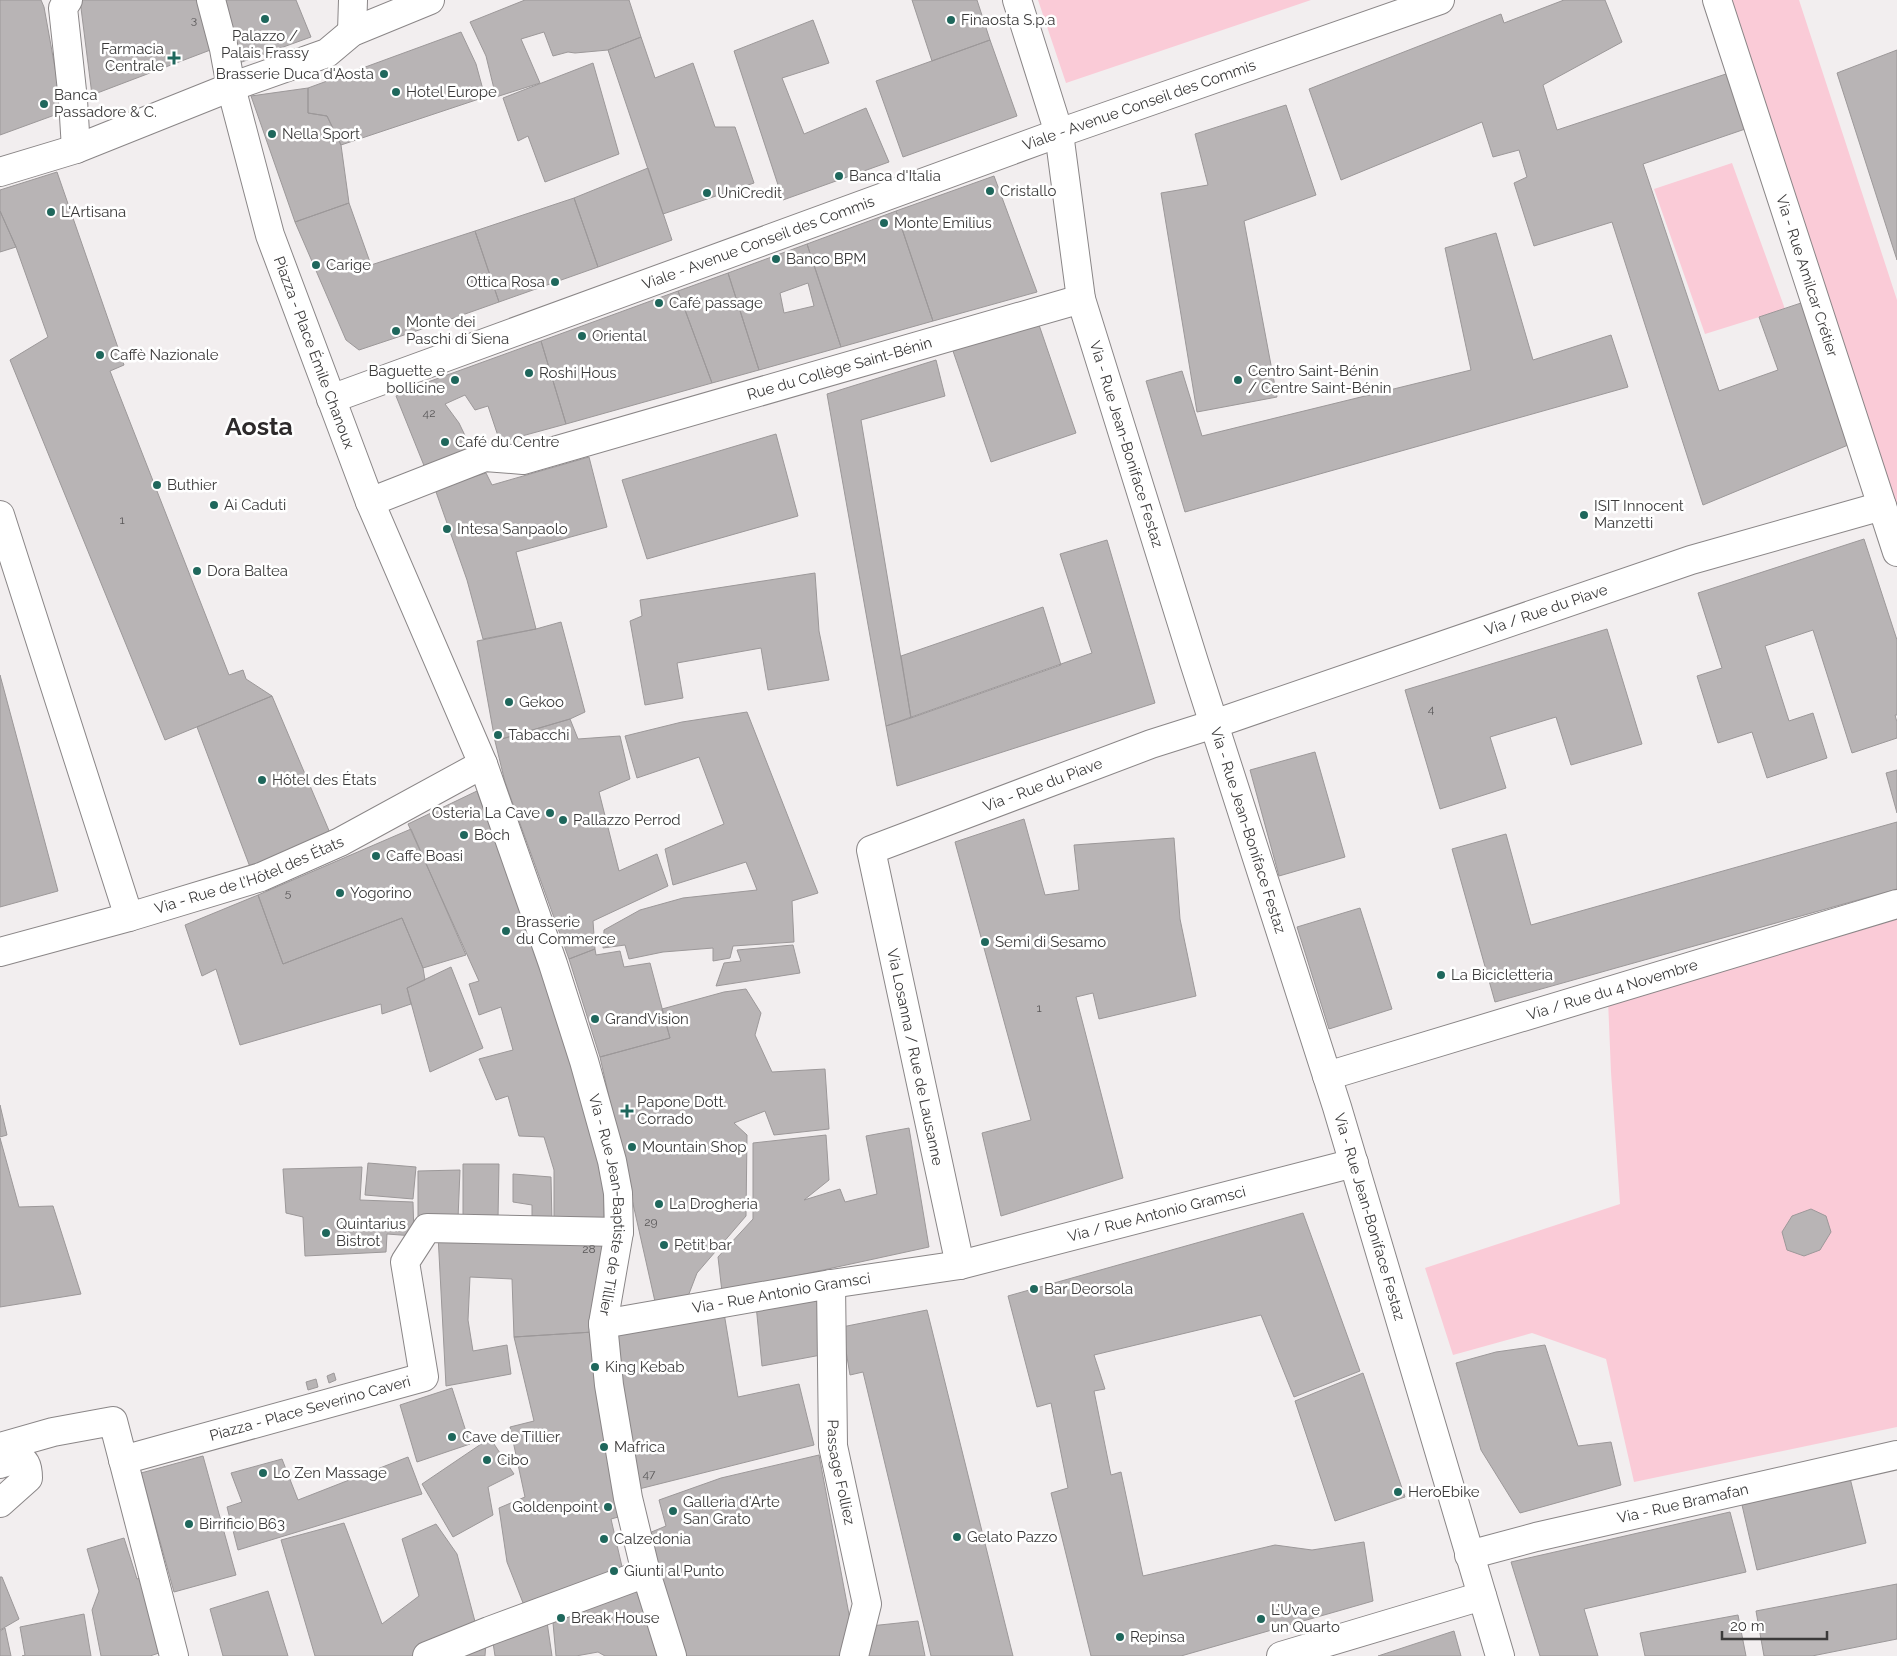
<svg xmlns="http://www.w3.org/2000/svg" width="1897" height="1656" font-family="Raleway,sans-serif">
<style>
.green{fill:#facbd7}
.building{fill:#b8b4b5;stroke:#9c9899;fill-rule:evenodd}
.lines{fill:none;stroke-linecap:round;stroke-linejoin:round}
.minor-casing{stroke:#8a8687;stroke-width:30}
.minor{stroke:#fff;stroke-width:28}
.poi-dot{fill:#1f675c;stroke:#fff;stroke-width:2}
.labels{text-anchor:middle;stroke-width:5;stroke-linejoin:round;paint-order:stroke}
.number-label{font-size:12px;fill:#5a5859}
.poi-label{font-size:15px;fill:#3b3a3a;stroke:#fff;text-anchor:start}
.street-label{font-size:15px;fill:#3b3a3a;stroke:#fff}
.town-label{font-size:25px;font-weight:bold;fill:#2d2a2b;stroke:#fff}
</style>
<rect width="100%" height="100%" fill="#f2eeef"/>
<path class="green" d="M 1038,0 L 1311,0 L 1066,83 Z
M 1732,0 L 1799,0 L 1897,300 L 1897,510 Z
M 1732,163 L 1785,309 L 1705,334 L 1654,189 Z
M 1897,916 L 1897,1427 L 1634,1482 L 1606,1359 L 1532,1333 L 1453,1355 L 1425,1268 L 1620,1204 L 1611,1072 L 1608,1000 Z"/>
<path class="building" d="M 0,0 L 41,0 L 44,7 L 63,112 L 0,135 Z
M 80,0 L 199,0 L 213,49 L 92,95 Z
M 220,0 L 296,0 L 311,37 L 239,63 Z
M 525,0 L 629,0 L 641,37 L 608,50 L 575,53 L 568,52 L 553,56 L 544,32 L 521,39 L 540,83 L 496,97 L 486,56 L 470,22 Z
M 912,0 L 977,0 L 990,40 L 932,61 Z
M 1564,0 L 1605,0 L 1622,42 L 1543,85 L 1557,130 L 1735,71 L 1754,126 L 1643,164 L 1719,391 L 1778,370 L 1759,317 L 1801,303 L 1853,443 L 1703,505 L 1612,222 L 1534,246 L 1514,183 L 1527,177 L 1519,150 L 1493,157 L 1482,122 L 1341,180 L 1309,89 L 1501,14 L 1504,23 Z
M 813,20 L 829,63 L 782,78 L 804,134 L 866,108 L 889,162 L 783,200 L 734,51 Z
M 461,32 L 476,64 L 485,97 L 341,145 L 327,116 L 308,113 L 308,88 Z
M 641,37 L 655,78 L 693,63 L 715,127 L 735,127 L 754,183 L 663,214 L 608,50 Z
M 990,40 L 1017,116 L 903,157 L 876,81 Z
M 1897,50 L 1897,260 L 1837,73 Z
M 593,63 L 619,154 L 545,182 L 528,136 L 518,141 L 503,98 Z
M 308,88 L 308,113 L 327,116 L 341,145 L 349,203 L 295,222 L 251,96 Z
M 1286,105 L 1316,195 L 1244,221 L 1277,397 L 1197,412 L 1161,193 L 1208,185 L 1195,134 Z
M 648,168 L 672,240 L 598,267 L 574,198 Z
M 57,172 L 124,365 L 110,371 L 229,675 L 243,670 L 246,679 L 272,696 L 165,740 L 10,360 L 48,337 L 16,247 L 0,211 L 0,190 Z
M 994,176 L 1037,292 L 933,321 L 896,211 Z
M 574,198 L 598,267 L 499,302 L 475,231 Z
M 349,203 L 371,265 L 475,231 L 499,302 L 434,325 L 359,350 L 346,340 L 295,222 Z
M 0,211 L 16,247 L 0,252 Z
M 896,211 L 933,321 L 841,347 L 807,244 Z
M 1496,233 L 1533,360 L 1611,335 L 1628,387 L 1185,512 L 1146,381 L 1182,371 L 1202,436 L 1471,370 L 1445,248 Z
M 807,244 L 841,347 L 759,370 L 728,273 ZM 808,283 L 814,306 L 784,313 L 780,293 Z
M 728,273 L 759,370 L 712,383 L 678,291 Z
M 678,291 L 712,383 L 566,424 L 541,341 Z
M 1038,322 L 1076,433 L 991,462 L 953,351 Z
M 541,341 L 566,424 L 500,442 L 488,406 L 475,410 L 465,395 L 445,404 L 459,423 L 472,450 L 425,468 L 396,396 L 425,383 Z
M 936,360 L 945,396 L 861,420 L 911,718 L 886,726 L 827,394 Z
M 776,434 L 798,516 L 647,559 L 622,480 Z
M 589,457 L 607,527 L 516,552 L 536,629 L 483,639 L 467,580 L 435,489 L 486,473 L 492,485 Z
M 1864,539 L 1897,640 L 1897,715 L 1895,715 L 1897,722 L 1897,738 L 1852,753 L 1813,630 L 1765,646 L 1789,721 L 1813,713 L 1827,758 L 1767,778 L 1752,732 L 1718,743 L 1697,676 L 1722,668 L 1698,593 Z
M 1107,540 L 1155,703 L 897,786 L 886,726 L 1092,653 L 1060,554 Z
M 815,573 L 819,631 L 829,680 L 768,690 L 761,648 L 677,663 L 683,698 L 645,705 L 630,621 L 642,616 L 640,600 Z
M 1043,607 L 1061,665 L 911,718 L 901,656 Z
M 561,622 L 585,712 L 570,719 L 495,741 L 477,641 L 536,629 Z
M 1607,629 L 1642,744 L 1571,765 L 1556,717 L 1490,737 L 1506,788 L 1440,809 L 1405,690 Z
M 0,675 L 58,891 L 0,907 Z
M 272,696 L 330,833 L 250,867 L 197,727 Z
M 747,712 L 818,893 L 792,901 L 794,942 L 733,946 L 730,958 L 713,961 L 713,948 L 663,952 L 629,959 L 625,945 L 603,948 L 604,930 L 640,910 L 683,898 L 757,890 L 746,862 L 673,885 L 665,849 L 724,824 L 699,757 L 637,778 L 625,736 L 682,722 Z
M 570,719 L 578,739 L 620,736 L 630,779 L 599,792 L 619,871 L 657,854 L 668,886 L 593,921 L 595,949 L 569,959 L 505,782 L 495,741 Z
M 1315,752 L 1345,857 L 1279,876 L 1250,770 Z
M 1897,770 L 1897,813 L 1886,773 Z
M 477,791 L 564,1028 L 604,1176 L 604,1226 L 554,1224 L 554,1170 L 544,1137 L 519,1136 L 508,1096 L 496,1100 L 479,1059 L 513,1050 L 501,1007 L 479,1015 L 469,984 L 479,981 L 408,824 Z
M 1024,819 L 1045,895 L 1079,890 L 1074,845 L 1174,838 L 1180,919 L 1196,996 L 1099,1019 L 1093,993 L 1076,997 L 1123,1178 L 1001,1216 L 982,1133 L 1031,1120 L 955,842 Z
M 1897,822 L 1897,889 L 1495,1002 L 1452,849 L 1506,834 L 1531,925 Z
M 411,829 L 466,955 L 423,968 L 402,918 L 283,964 L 258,895 Z
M 258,895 L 283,964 L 402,918 L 423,968 L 425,980 L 407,988 L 411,1004 L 382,1014 L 381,1004 L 240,1045 L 216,969 L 202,976 L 185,925 Z
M 1360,908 L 1392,1009 L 1329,1029 L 1297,927 Z
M 793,945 L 800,973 L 716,986 L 724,963 L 741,961 L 737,950 Z
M 595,949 L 596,955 L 620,951 L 624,967 L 650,963 L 670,1038 L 600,1057 L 569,959 Z
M 451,967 L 483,1048 L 430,1072 L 407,988 Z
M 746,989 L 761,1013 L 755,1035 L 772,1072 L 825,1069 L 829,1129 L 774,1135 L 765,1111 L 734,1123 L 747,1135 L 746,1216 L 697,1273 L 687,1299 L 656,1306 L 600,1057 L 670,1038 L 662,1009 L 724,992 Z
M 0,1105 L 7,1135 L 0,1137 Z
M 909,1128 L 929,1247 L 722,1292 L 718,1257 L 753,1219 L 753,1143 L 826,1135 L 829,1180 L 804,1200 L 840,1189 L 845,1202 L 877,1194 L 866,1136 Z
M 0,1138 L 19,1207 L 53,1206 L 81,1294 L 0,1307 Z
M 368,1163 L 416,1167 L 413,1199 L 365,1195 Z
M 463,1164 L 499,1164 L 498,1219 L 463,1219 Z
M 362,1167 L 360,1200 L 413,1202 L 414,1236 L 387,1234 L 386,1252 L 305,1256 L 303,1217 L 286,1213 L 283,1169 Z
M 460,1170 L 458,1219 L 418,1218 L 418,1171 Z
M 513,1174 L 551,1177 L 552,1224 L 532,1222 L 532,1205 L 513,1202 Z
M 1811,1209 L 1826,1216 L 1831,1232 L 1820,1250 L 1804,1256 L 1787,1250 L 1782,1232 L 1792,1216 Z
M 1303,1213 L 1360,1371 L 1294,1397 L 1261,1315 L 1094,1355 L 1105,1389 L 1094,1391 L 1111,1475 L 1121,1472 L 1143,1576 L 1275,1545 L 1312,1550 L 1364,1542 L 1373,1601 L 1181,1656 L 1091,1656 L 1051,1493 L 1068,1488 L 1051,1403 L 1037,1407 L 1008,1296 Z
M 438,1235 L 604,1239 L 593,1332 L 514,1337 L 512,1279 L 470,1277 L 468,1320 L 473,1351 L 507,1345 L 511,1374 L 446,1386 Z
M 820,1294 L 821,1355 L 762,1366 L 756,1305 Z
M 927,1310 L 1013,1656 L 931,1656 L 863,1372 L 850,1375 L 842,1327 Z
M 724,1313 L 738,1397 L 799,1384 L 814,1445 L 639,1489 L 621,1376 L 616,1332 Z
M 593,1332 L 622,1516 L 611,1519 L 623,1571 L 525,1608 L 507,1562 L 499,1508 L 525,1497 L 510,1427 L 534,1421 L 514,1337 Z
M 1545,1345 L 1578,1446 L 1611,1442 L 1621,1485 L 1520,1513 L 1481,1450 L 1456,1363 L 1496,1352 Z
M 334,1373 L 336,1380 L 329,1383 L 327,1376 Z
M 1363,1373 L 1405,1497 L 1335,1521 L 1295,1401 Z
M 316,1379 L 318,1387 L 308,1390 L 306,1382 Z
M 452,1388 L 470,1444 L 417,1462 L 400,1405 Z
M 490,1438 L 514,1474 L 488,1487 L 493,1515 L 453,1537 L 422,1484 Z
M 819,1455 L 851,1625 L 843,1656 L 684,1656 L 649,1533 L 666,1526 L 659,1500 L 721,1478 Z
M 203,1456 L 236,1575 L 174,1592 L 141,1473 Z
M 408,1457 L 422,1494 L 238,1550 L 227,1507 L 242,1502 L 231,1473 L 282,1459 L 298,1500 Z
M 1850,1478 L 1866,1543 L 1757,1570 L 1742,1505 Z
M 1730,1512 L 1746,1572 L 1584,1609 L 1598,1656 L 1540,1656 L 1511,1562 Z
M 344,1523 L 382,1624 L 419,1596 L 402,1539 L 436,1524 L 457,1554 L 477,1629 L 413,1656 L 315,1656 L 281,1540 Z
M 124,1538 L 137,1579 L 140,1578 L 162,1652 L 150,1656 L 101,1656 L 92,1610 L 99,1591 L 87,1549 Z
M 0,1577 L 2,1577 L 19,1619 L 0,1630 Z
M 638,1583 L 660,1656 L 605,1656 L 598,1652 L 576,1656 L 556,1656 L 552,1612 Z
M 1897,1584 L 1897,1639 L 1812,1656 L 1764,1656 L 1756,1611 Z
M 268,1591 L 288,1656 L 223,1656 L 210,1609 Z
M 84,1614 L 91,1656 L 22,1656 L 25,1655 L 20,1627 Z
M 546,1615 L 552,1656 L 495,1656 L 492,1636 Z
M 1738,1615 L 1746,1656 L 1645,1656 L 1640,1633 Z
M 918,1621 L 925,1656 L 861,1656 L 870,1626 Z
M 5,1628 L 11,1656 L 0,1656 L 0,1631 Z
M 1454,1631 L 1461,1656 L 1378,1656 Z
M 486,1642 L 485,1656 L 448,1656 Z"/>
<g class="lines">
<defs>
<g id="minor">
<path d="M 68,0 L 63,8 L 73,100 L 76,149"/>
<path id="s1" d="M 211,0 L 224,49 L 231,87 L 270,235 L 370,502 L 483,764 L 553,964 L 584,1061 L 612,1161 L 618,1193 L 619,1232 L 603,1324 L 609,1385 L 628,1498 L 646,1573 L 672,1656"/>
<path id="s2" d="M 1017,0 L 1059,133 L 1081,299 L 1194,662 L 1337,1107 L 1500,1656"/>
<path id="s3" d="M 1717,0 L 1897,552"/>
<path d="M 352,32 L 353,0"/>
<path d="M 0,172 L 76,149 L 231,87 L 327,53 L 352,32 L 430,0"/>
<path id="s4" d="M 331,399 L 1059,133 L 1440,0"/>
<path id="s5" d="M 370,502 L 485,457 L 523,460 L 1081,299"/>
<path d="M 0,515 L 129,917"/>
<path id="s6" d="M 0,952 L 129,917 L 261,877 L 340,842 L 483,764"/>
<path id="s7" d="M 1327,1076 L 1897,904"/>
<path id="s8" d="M 960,1265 L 871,850 L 1151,744 L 1214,724 L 1691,560 L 1882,506"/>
<path id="s9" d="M 831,1284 L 833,1446 L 867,1604 L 854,1656"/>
<path id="s10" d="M 603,1324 L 831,1284 L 960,1265 L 1354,1163"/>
<path d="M 0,1447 L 53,1432 L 113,1421 L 174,1656"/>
<path id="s11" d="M 123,1460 L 424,1377 L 405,1262 L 427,1228 L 619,1232"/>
<path d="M 0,1464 C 18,1457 28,1455 28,1478 L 0,1503"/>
<path id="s12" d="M 1469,1555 L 1536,1537 L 1897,1455"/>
<path d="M 427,1656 L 489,1631 L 646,1573"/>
<path d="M 1281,1656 L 1482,1596"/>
</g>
</defs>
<use href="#minor" class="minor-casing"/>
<use href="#minor" class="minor"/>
</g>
<g class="poi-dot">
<circle cx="265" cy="19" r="5"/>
<circle cx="951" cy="20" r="5"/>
<path d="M171.5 50.5h5v5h5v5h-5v5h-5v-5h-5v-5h5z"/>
<circle cx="384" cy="74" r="5"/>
<circle cx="396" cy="92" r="5"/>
<circle cx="44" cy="104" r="5"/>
<circle cx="272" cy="134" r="5"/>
<circle cx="839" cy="176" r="5"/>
<circle cx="990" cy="191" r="5"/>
<circle cx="707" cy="193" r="5"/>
<circle cx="51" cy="212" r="5"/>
<circle cx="884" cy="223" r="5"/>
<circle cx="776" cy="259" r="5"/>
<circle cx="316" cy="265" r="5"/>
<circle cx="555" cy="282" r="5"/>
<circle cx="659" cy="303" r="5"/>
<circle cx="396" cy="331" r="5"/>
<circle cx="582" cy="336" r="5"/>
<circle cx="100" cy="355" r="5"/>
<circle cx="529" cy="373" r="5"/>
<circle cx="455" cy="380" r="5"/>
<circle cx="1238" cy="380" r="5"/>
<circle cx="445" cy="442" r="5"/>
<circle cx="157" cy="485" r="5"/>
<circle cx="214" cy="505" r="5"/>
<circle cx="1584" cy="515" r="5"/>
<circle cx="447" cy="529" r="5"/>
<circle cx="197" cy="571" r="5"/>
<circle cx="509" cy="702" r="5"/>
<circle cx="498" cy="735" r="5"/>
<circle cx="262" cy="780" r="5"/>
<circle cx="550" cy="813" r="5"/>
<circle cx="563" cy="820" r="5"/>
<circle cx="464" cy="835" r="5"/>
<circle cx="376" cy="856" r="5"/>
<circle cx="340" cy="893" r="5"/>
<circle cx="506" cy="931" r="5"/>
<circle cx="985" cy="942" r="5"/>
<circle cx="1441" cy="975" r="5"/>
<circle cx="595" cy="1019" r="5"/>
<path d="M624.5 1103.5h5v5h5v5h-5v5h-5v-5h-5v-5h5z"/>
<circle cx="632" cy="1147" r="5"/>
<circle cx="659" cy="1204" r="5"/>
<circle cx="326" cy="1233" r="5"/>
<circle cx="664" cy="1245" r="5"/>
<circle cx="1034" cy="1289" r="5"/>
<circle cx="595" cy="1367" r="5"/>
<circle cx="452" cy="1437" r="5"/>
<circle cx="604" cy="1447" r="5"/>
<circle cx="487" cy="1460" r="5"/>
<circle cx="263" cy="1473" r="5"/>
<circle cx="1398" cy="1492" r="5"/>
<circle cx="608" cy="1507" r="5"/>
<circle cx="673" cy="1511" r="5"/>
<circle cx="189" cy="1524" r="5"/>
<circle cx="957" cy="1537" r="5"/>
<circle cx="604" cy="1539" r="5"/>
<circle cx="614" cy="1571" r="5"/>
<circle cx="561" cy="1618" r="5"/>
<circle cx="1261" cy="1619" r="5"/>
<circle cx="1120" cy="1637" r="5"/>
</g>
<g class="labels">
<g class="number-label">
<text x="194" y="24">3</text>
<text x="429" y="417">42</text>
<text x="122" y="524">1</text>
<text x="1431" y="713">4</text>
<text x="288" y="897">5</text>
<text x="1039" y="1012">1</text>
<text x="651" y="1226">29</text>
<text x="589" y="1253">28</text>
<text x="649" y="1478">47</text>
</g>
<g class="poi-label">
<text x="961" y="25">Finaosta S.p.a</text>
<text x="265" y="41" text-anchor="middle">Palazzo /<tspan x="265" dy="17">Palais Frassy</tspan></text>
<text x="164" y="54" text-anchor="end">Farmacia<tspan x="164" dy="17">Centrale</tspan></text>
<text x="374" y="79" text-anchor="end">Brasserie Duca d'Aosta</text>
<text x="406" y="97">Hotel Europe</text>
<text x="54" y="100">Banca<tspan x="54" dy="17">Passadore &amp; C.</tspan></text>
<text x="282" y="139">Nella Sport</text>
<text x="849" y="181">Banca d'Italia</text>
<text x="1000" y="196">Cristallo</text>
<text x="717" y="198">UniCredit</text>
<text x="61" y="217">L'Artisana</text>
<text x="894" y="228">Monte Emilius</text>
<text x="786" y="264">Banco BPM</text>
<text x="326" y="270">Carige</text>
<text x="545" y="287" text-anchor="end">Ottica Rosa</text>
<text x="669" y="308">Café passage</text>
<text x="406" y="327">Monte dei<tspan x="406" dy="17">Paschi di Siena</tspan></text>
<text x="592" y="341">Oriental</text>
<text x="110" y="360">Caffè Nazionale</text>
<text x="445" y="376" text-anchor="end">Baguette e<tspan x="445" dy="17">bollicine</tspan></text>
<text x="1248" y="376">Centro Saint-Bénin<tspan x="1248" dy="17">/ Centre Saint-Bénin</tspan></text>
<text x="539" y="378">Roshi Hous</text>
<text x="455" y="447">Café du Centre</text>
<text x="167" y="490">Buthier</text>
<text x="224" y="510">Ai Caduti</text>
<text x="1594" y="511">ISIT Innocent<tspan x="1594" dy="17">Manzetti</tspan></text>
<text x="457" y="534">Intesa Sanpaolo</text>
<text x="207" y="576">Dora Baltea</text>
<text x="519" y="707">Gekoo</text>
<text x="508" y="740">Tabacchi</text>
<text x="272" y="785">Hôtel des États</text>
<text x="540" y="818" text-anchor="end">Osteria La Cave</text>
<text x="573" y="825">Pallazzo Perrod</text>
<text x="474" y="840">Boch</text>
<text x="386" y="861">Caffe Boasi</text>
<text x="350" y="898">Yogorino</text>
<text x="516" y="927">Brasserie<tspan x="516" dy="17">du Commerce</tspan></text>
<text x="995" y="947">Semi di Sesamo</text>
<text x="1451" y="980">La Bicicletteria</text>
<text x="605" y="1024">GrandVision</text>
<text x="637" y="1107">Papone Dott.<tspan x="637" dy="17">Corrado</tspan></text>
<text x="642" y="1152">Mountain Shop</text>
<text x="669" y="1209">La Drogheria</text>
<text x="336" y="1229">Quintarius<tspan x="336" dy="17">Bistrot</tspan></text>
<text x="674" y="1250">Petit bar</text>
<text x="1044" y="1294">Bar Deorsola</text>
<text x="605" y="1372">King Kebab</text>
<text x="462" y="1442">Cave de Tillier</text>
<text x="614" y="1452">Mafrica</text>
<text x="497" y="1465">Cibo</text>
<text x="273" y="1478">Lo Zen Massage</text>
<text x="1408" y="1497">HeroEbike</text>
<text x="683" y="1507">Galleria d'Arte<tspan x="683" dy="17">San Grato</tspan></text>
<text x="598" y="1512" text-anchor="end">Goldenpoint</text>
<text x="199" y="1529">Birrificio B63</text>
<text x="967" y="1542">Gelato Pazzo</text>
<text x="614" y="1544">Calzedonia</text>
<text x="624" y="1576">Giunti al Punto</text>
<text x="1271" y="1615">L’Uva e<tspan x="1271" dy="17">un Quarto</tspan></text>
<text x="571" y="1623">Break House</text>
<text x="1130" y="1642">Repinsa</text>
</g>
<g class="street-label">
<text dy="5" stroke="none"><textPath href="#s4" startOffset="860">Viale - Avenue Conseil des Commis</textPath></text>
<text dy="5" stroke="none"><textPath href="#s4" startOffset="455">Viale - Avenue Conseil des Commis</textPath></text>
<text dy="5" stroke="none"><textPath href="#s3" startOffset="290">Via - Rue Amilcar Crétier</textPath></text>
<text dy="5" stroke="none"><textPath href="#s1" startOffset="368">Piazza - Place Émile Chanoux</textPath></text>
<text dy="5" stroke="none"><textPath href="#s5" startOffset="491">Rue du Collège Saint-Bénin</textPath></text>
<text dy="5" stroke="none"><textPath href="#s2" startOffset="459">Via - Rue Jean-Boniface Festaz</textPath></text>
<text dy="5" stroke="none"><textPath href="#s8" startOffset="1141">Via / Rue du Piave</textPath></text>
<text dy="5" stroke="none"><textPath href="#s8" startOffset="608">Via - Rue du Piave</textPath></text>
<text dy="5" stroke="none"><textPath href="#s2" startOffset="864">Via - Rue Jean-Boniface Festaz</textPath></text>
<text dy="5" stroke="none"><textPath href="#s6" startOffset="261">Via - Rue de l'Hôtel des États</textPath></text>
<text dy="5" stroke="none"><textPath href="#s7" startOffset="298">Via / Rue du 4 Novembre</textPath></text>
<text transform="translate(915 1057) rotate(78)" y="5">Via Losanna / Rue de Lausanne</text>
<text dy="5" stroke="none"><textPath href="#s1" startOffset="1274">Via - Rue Jean-Baptiste de Tillier</textPath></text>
<text dy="5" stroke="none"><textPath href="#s10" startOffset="565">Via / Rue Antonio Gramsci</textPath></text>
<text dy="5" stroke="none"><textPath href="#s2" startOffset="1269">Via - Rue Jean-Boniface Festaz</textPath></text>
<text dy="5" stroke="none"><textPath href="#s10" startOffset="181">Via - Rue Antonio Gramsci</textPath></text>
<text dy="5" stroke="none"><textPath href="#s11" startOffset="194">Piazza - Place Severino Caveri</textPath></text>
<text dy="5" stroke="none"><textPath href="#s9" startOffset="189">Passage Folliez</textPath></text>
<text dy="5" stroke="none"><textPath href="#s12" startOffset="220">Via - Rue Bramafan</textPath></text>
</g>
<g class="town-label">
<text x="259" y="435">Aosta</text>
</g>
</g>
<path d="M1722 1631v8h105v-8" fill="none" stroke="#3b3a3a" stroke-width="2.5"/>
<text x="1730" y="1631" font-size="15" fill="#3b3a3a" stroke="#ffffff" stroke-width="4" paint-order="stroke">20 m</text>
</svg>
